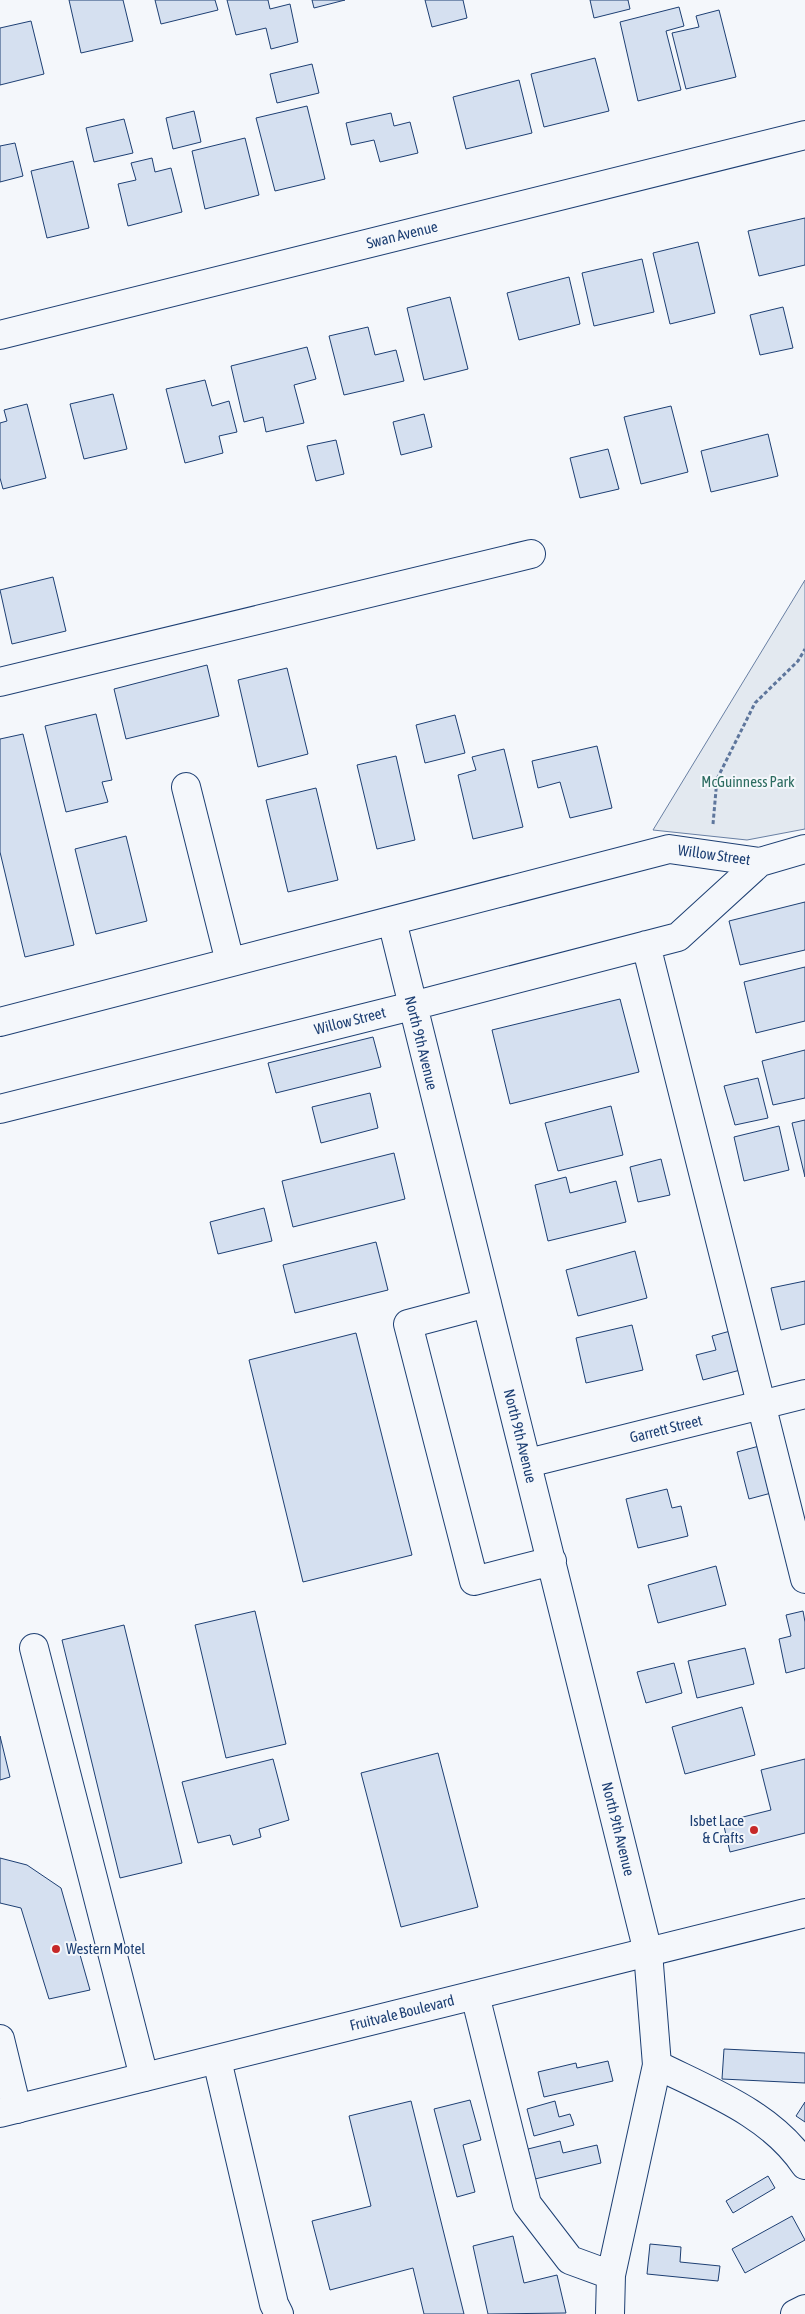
<svg xmlns="http://www.w3.org/2000/svg" width="805" height="2314" font-family="'Asap Condensed',sans-serif">
<style>
.green{fill:#e3e9f0;stroke:#687fa3}
.building{fill:#d5e0f0;stroke:#1d3f73}
.lines{fill:none;stroke-linecap:round;stroke-linejoin:round}
.minor-casing{stroke:#1d3f73;stroke-width:30}
.major-casing{stroke:#1d3f73;stroke-width:30}
.path{stroke:#5e769c;stroke-width:3;stroke-dasharray:4 2.5;stroke-linecap:butt}
.minor{stroke:#f4f7fb;stroke-width:28}
.major{stroke:#f4f7fb;stroke-width:28}
.poi-dot{fill:#c62828;stroke:#f4f7fb;stroke-width:2}
.labels{text-anchor:middle;stroke-width:4;stroke-linejoin:round;paint-order:stroke}
.street-label{font-size:15px;fill:#1d3f73;stroke:#f4f7fb}
.park-label{font-size:15px;fill:#2c6c60;stroke:#f4f7fb}
.poi-label{font-size:15px;fill:#1d3f73;stroke:#f4f7fb;text-anchor:end}
</style>
<rect width="100%" height="100%" fill="#f4f7fb"/>
<path class="green" d="M 805,580 L 805,829 L 747,840 L 653,830 Z"/>
<path class="building" d="M 69,0 L 123,0 L 133,41 L 81,53 Z
M 155,0 L 215,0 L 218,10 L 161,24 Z
M 227,0 L 268,0 L 270,9 L 290,4 L 298,42 L 271,49 L 266,28 L 236,35 Z
M 312,0 L 345,0 L 314,8 Z
M 425,0 L 463,0 L 467,18 L 432,27 Z
M 590,0 L 628,0 L 630,9 L 594,18 Z
M 679,7 L 684,26 L 666,31 L 681,90 L 638,101 L 620,22 Z
M 719,10 L 736,77 L 686,89 L 672,33 L 699,27 L 696,16 Z
M 31,21 L 44,74 L 0,85 L 0,28 Z
M 595,58 L 609,111 L 544,127 L 531,74 Z
M 312,64 L 319,93 L 277,103 L 270,74 Z
M 519,80 L 532,133 L 466,149 L 453,97 Z
M 307,106 L 325,179 L 275,191 L 256,118 Z
M 194,111 L 201,142 L 173,149 L 166,118 Z
M 391,113 L 394,126 L 410,122 L 418,153 L 380,162 L 374,140 L 351,145 L 346,123 Z
M 124,119 L 133,153 L 94,162 L 86,128 Z
M 245,138 L 259,195 L 205,209 L 192,151 Z
M 15,143 L 23,176 L 0,182 L 0,146 Z
M 152,158 L 155,172 L 171,168 L 182,212 L 128,226 L 118,184 L 136,180 L 131,163 Z
M 73,161 L 89,228 L 47,238 L 31,171 Z
M 805,218 L 805,265 L 759,276 L 748,231 Z
M 698,242 L 715,313 L 670,324 L 653,253 Z
M 642,259 L 654,312 L 594,326 L 582,273 Z
M 569,277 L 580,324 L 519,340 L 507,293 Z
M 450,297 L 468,369 L 424,380 L 407,308 Z
M 783,307 L 793,348 L 760,355 L 750,315 Z
M 368,327 L 375,355 L 396,350 L 404,381 L 344,395 L 329,336 Z
M 307,347 L 316,379 L 294,385 L 304,423 L 266,432 L 263,417 L 244,422 L 231,366 Z
M 205,380 L 212,406 L 229,401 L 237,432 L 219,436 L 223,453 L 185,463 L 166,389 Z
M 113,394 L 127,449 L 84,459 L 70,404 Z
M 27,404 L 46,478 L 3,489 L 0,478 L 0,423 L 7,421 L 4,410 Z
M 671,406 L 688,472 L 641,484 L 624,417 Z
M 424,414 L 432,447 L 401,455 L 393,422 Z
M 768,434 L 778,476 L 711,492 L 701,451 Z
M 336,440 L 344,474 L 316,481 L 307,446 Z
M 608,449 L 619,489 L 580,498 L 570,458 Z
M 53,577 L 66,631 L 12,644 L 0,590 Z
M 207,665 L 219,716 L 126,739 L 114,689 Z
M 287,668 L 308,754 L 258,767 L 238,680 Z
M 96,714 L 112,780 L 102,782 L 108,802 L 66,812 L 45,726 Z
M 455,715 L 465,753 L 425,763 L 416,725 Z
M 23,734 L 74,945 L 25,957 L 0,852 L 0,739 Z
M 597,746 L 612,808 L 570,818 L 560,782 L 538,788 L 532,761 Z
M 504,749 L 523,827 L 473,839 L 458,775 L 476,770 L 472,757 Z
M 396,756 L 415,840 L 377,849 L 357,765 Z
M 316,788 L 338,880 L 288,892 L 266,800 Z
M 126,836 L 147,921 L 96,934 L 75,849 Z
M 805,902 L 805,950 L 740,965 L 729,921 Z
M 805,967 L 805,1021 L 756,1033 L 744,982 Z
M 620,999 L 639,1072 L 510,1104 L 492,1030 Z
M 373,1037 L 381,1067 L 276,1093 L 268,1063 Z
M 805,1050 L 805,1098 L 773,1105 L 762,1061 Z
M 758,1078 L 768,1118 L 735,1125 L 724,1086 Z
M 370,1093 L 378,1128 L 321,1143 L 312,1107 Z
M 611,1106 L 623,1155 L 558,1171 L 545,1123 Z
M 805,1120 L 805,1177 L 792,1123 Z
M 779,1126 L 789,1170 L 744,1181 L 734,1137 Z
M 394,1153 L 405,1199 L 293,1227 L 282,1181 Z
M 661,1159 L 670,1195 L 638,1202 L 630,1167 Z
M 566,1177 L 570,1193 L 616,1181 L 626,1222 L 548,1241 L 535,1185 Z
M 264,1208 L 272,1241 L 218,1254 L 210,1222 Z
M 376,1242 L 388,1290 L 295,1313 L 283,1265 Z
M 635,1251 L 647,1298 L 578,1316 L 566,1270 Z
M 805,1281 L 805,1324 L 781,1330 L 771,1288 Z
M 632,1325 L 643,1370 L 586,1383 L 576,1338 Z
M 734,1330 L 744,1369 L 703,1380 L 696,1355 L 716,1350 L 712,1336 Z
M 356,1333 L 412,1555 L 303,1582 L 249,1360 Z
M 763,1445 L 775,1492 L 749,1499 L 737,1452 Z
M 667,1489 L 672,1508 L 681,1506 L 688,1536 L 638,1548 L 626,1499 Z
M 716,1566 L 726,1605 L 658,1623 L 648,1585 Z
M 255,1611 L 286,1744 L 226,1758 L 195,1625 Z
M 803,1611 L 805,1622 L 805,1668 L 786,1673 L 779,1639 L 791,1636 L 786,1615 Z
M 124,1625 L 182,1863 L 120,1878 L 62,1640 Z
M 745,1648 L 754,1684 L 697,1698 L 688,1661 Z
M 674,1663 L 682,1693 L 646,1703 L 637,1672 Z
M 742,1707 L 755,1755 L 685,1774 L 672,1727 Z
M 0,1736 L 10,1777 L 0,1780 Z
M 438,1753 L 478,1907 L 401,1927 L 361,1773 Z
M 273,1759 L 289,1820 L 259,1829 L 261,1837 L 233,1845 L 230,1835 L 198,1843 L 182,1782 Z
M 805,1759 L 805,1833 L 730,1852 L 723,1822 L 771,1810 L 761,1770 Z
M 0,1858 L 27,1865 L 61,1888 L 90,1990 L 49,1999 L 21,1908 L 0,1903 Z
M 724,2049 L 805,2053 L 805,2083 L 722,2079 Z
M 608,2061 L 613,2081 L 544,2097 L 538,2072 L 576,2063 L 577,2068 Z
M 470,2100 L 481,2140 L 463,2145 L 475,2192 L 457,2197 L 434,2109 Z
M 411,2101 L 464,2314 L 424,2314 L 413,2268 L 330,2290 L 312,2221 L 371,2206 L 349,2116 Z
M 555,2101 L 559,2117 L 570,2114 L 574,2125 L 534,2136 L 527,2109 Z
M 805,2102 L 805,2122 L 796,2116 Z
M 560,2141 L 563,2153 L 597,2145 L 601,2163 L 535,2179 L 528,2149 Z
M 768,2176 L 775,2188 L 733,2213 L 726,2201 Z
M 792,2216 L 805,2240 L 745,2273 L 732,2249 Z
M 513,2236 L 524,2283 L 557,2275 L 566,2313 L 488,2314 L 473,2246 Z
M 650,2244 L 681,2247 L 680,2262 L 720,2266 L 718,2281 L 647,2274 Z"/>
<g class="lines">
<defs>
<path id="minor" d="M 0,335 L 805,135
M 0,682 L 531,554
M 186,787 L 230,962
M 392,921 L 648,1952 L 657,2065 L 611,2275 L 570,2260 L 527,2204 L 475,1995
M 646,945 L 805,1579
M 0,1022 L 669,849 L 760,862 L 805,849
M 0,1109 L 412,1006 L 678,937 L 760,862
M 487,1303 L 408,1324 L 474,1581 L 552,1561
M 528,1463 L 805,1394
M 34,1648 L 144,2077
M 0,2039 L 17,2109
M 217,2060 L 274,2304 L 279,2314
M 657,2065 C 709,2091 771,2114 805,2165
M 610,2314 L 611,2275
M 795,2314 L 805,2309"/>
<path id="major" d="M 0,2113 L 805,1913"/>
</defs>
<use href="#minor" class="minor-casing"/>
<use href="#major" class="major-casing"/>
<path class="path" d="M 713,824 L 717,779 L 755,703 L 798,661 L 805,649"/>
<use href="#minor" class="minor"/>
<use href="#major" class="major"/>
</g>
<g class="poi-dot">
<circle cx="754" cy="1830" r="5"/>
<circle cx="56" cy="1949" r="5"/>
</g>
<g class="labels">
<g class="street-label">
<text transform="translate(402 235) rotate(-14)" y="5">Swan Avenue</text>
<text transform="translate(714 855) rotate(8)" y="5">Willow Street</text>
<text transform="translate(350 1021) rotate(-14)" y="5">Willow Street</text>
<text transform="translate(421 1043) rotate(76)" y="5">North 9th Avenue</text>
<text transform="translate(666 1429) rotate(-14)" y="5">Garrett Street</text>
<text transform="translate(520 1436) rotate(76)" y="5">North 9th Avenue</text>
<text transform="translate(618 1829) rotate(76)" y="5">North 9th Avenue</text>
<text transform="translate(402 2013) rotate(-14)" y="5">Fruitvale Boulevard</text>
</g>
<g class="park-label">
<text x="748" y="787">McGuinness Park</text>
</g>
<g class="poi-label">
<text x="744" y="1826">Isbet Lace<tspan x="744" dy="17">&amp; Crafts</tspan></text>
<text x="66" y="1954" text-anchor="start">Western Motel</text>
</g>
</g>
</svg>
